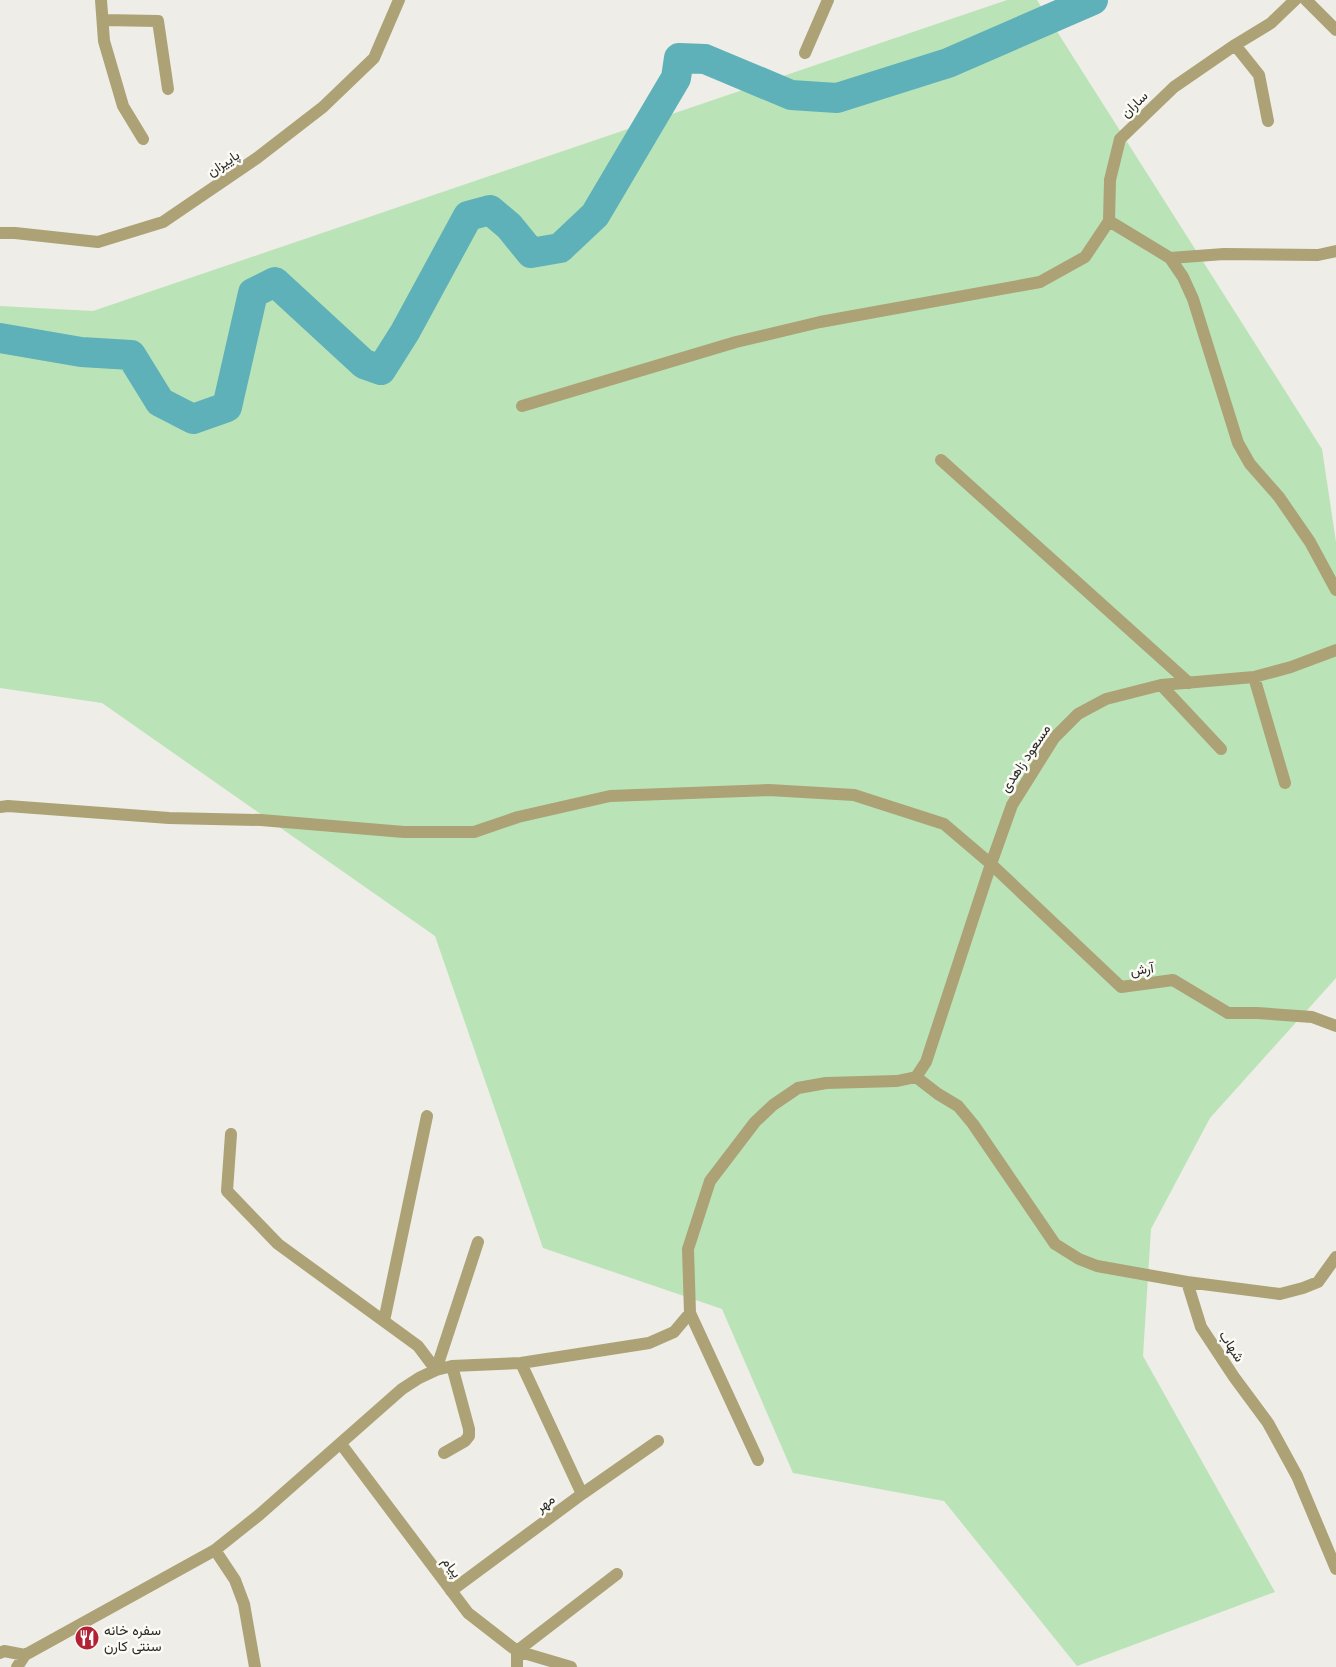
<svg xmlns="http://www.w3.org/2000/svg" width="1336" height="1667" font-family="Inter,Vazirmatn,sans-serif">
<style>
.green{fill:#bae4b7}
.lines{fill:none;stroke-linecap:round;stroke-linejoin:round}
.river{stroke:#5eb0b9;stroke-width:30}
.minor{stroke:#aca275;stroke-width:12}
.labels{text-anchor:middle;stroke-width:5;stroke-linejoin:round;paint-order:stroke}
.street-label{font-size:14px;fill:#292927;stroke:#fbfaf4}
.poi-label{font-size:14px;fill:#292927;stroke:#fbfaf4;text-anchor:start}
</style>
<rect width="100%" height="100%" fill="#eeede7"/>
<path class="green" d="M 1007,0 L 1037,0 L 1322,449 L 1336,542 L 1336,978 L 1210,1118 L 1151,1229 L 1143,1356 L 1275,1592 L 1077,1666 L 944,1501 L 793,1473 L 722,1309 L 543,1248 L 435,936 L 102,703 L 0,688 L 0,306 L 93,311 Z"/>
<g class="lines">
<path class="river" d="M 0,338 L 81,352 L 131,355 L 160,402 L 193,419 L 227,407 L 253,293 L 275,282 L 364,364 L 381,370 L 405,332 L 468,216 L 490,210 L 509,226 L 531,253 L 560,248 L 595,215 L 676,78 L 679,58 L 705,59 L 791,95 L 837,98 L 948,63 L 1093,0"/>
<path class="minor" d="M 101,0 L 104,41 L 123,106 L 143,139
M 1295,0 L 1271,23 L 1235,45 L 1174,87 L 1120,139 L 1110,180 L 1109,221 L 1170,258 L 1183,277 L 1193,299 L 1238,443 L 1250,464 L 1279,497 L 1310,542 L 1336,590
M 1306,0 L 1336,30
M 103,20 L 158,21 L 168,89
M 1235,45 L 1259,75 L 1268,121
M 805,53 L 828,0
M 0,233 L 15,233 L 98,242 L 163,222 L 257,158 L 323,107 L 374,58 L 399,0
M 1170,258 L 1224,254 L 1318,255 L 1336,251
M 522,406 L 736,342 L 820,322 L 1040,282 L 1085,257 L 1109,221
M 941,460 L 1189,683
M 1254,677 L 1285,783
M 1161,685 L 1221,749
M 0,807 L 8,806 L 169,818 L 261,820 L 404,832 L 474,832 L 518,817 L 610,796 L 769,790 L 854,795 L 944,824 L 991,864 L 1121,987 L 1173,980 L 1228,1013 L 1257,1013 L 1312,1017 L 1336,1026
M 916,1077 L 926,1062 L 991,864 L 1012,805 L 1054,738 L 1078,714 L 1106,699 L 1161,685 L 1254,677 L 1291,667 L 1336,650
M 231,1134 L 227,1191 L 278,1244 L 418,1346 L 436,1370
M 1336,1257 L 1318,1282 L 1303,1288 L 1280,1294 L 1187,1282 L 1201,1327 L 1234,1377 L 1268,1423 L 1297,1476 L 1336,1569
M 690,1313 L 758,1460
M 384,1321 L 427,1116
M 521,1363 L 582,1494
M 436,1370 L 478,1242
M 341,1444 L 468,1613 L 517,1651 L 571,1667
M 444,1453 L 465,1441 L 469,1436 L 469,1429 L 452,1366
M 215,1550 L 235,1580 L 244,1604 L 255,1667
M 451,1591 L 582,1494 L 658,1441
M 0,1653 L 4,1651 L 25,1655
M 17,1667 L 25,1655 L 215,1550 L 259,1515 L 402,1389 L 419,1378 L 436,1370 L 452,1366 L 521,1363 L 649,1343 L 674,1332 L 690,1313 L 688,1249 L 710,1181 L 755,1122 L 773,1105 L 798,1088 L 826,1083 L 897,1081 L 916,1077 L 938,1094 L 958,1106 L 973,1124 L 1055,1244 L 1079,1259 L 1097,1266 L 1187,1282
M 517,1667 L 517,1651 L 617,1574"/>
</g>
<defs>
<symbol id="restaurant-disc" viewBox="-11 -11 22 22"><circle r="9.5" fill="#b32134" stroke="#fbfaf4"/><path d="M-5-6h1v4h1v-4h1v4h1v-4h1v5L-1.5 .5V6h-2V.5L-5-1ZM5-6V6H3V1.5H1.5Q1.5-4 5-6Z" fill="#fff"/></symbol>
</defs>
<g fill-rule="evenodd">
<use href="#restaurant-disc" x="73" y="1624" width="28" height="28"/>
</g>
<g class="labels">
<g class="street-label">
<text transform="translate(1134 104) rotate(-44)" y="5">ساران</text>
<text transform="translate(223 163) rotate(-34)" y="5">پاییزان</text>
<text transform="translate(1025 758) rotate(-56)" y="5">مسعود زاهدی</text>
<text transform="translate(1142 969) rotate(-8)" y="5">آرش</text>
<text transform="translate(1232 1346) rotate(57)" y="5">شهاب</text>
<text transform="translate(545 1503) rotate(-37)" y="5">مهر</text>
<text transform="translate(452 1567) rotate(53)" y="5">پیام</text>
</g>
<g class="poi-label">
<text x="104" y="1635">سفره خانه<tspan x="104" dy="16">سنتی کارن</tspan></text>
</g>
</g>
</svg>
